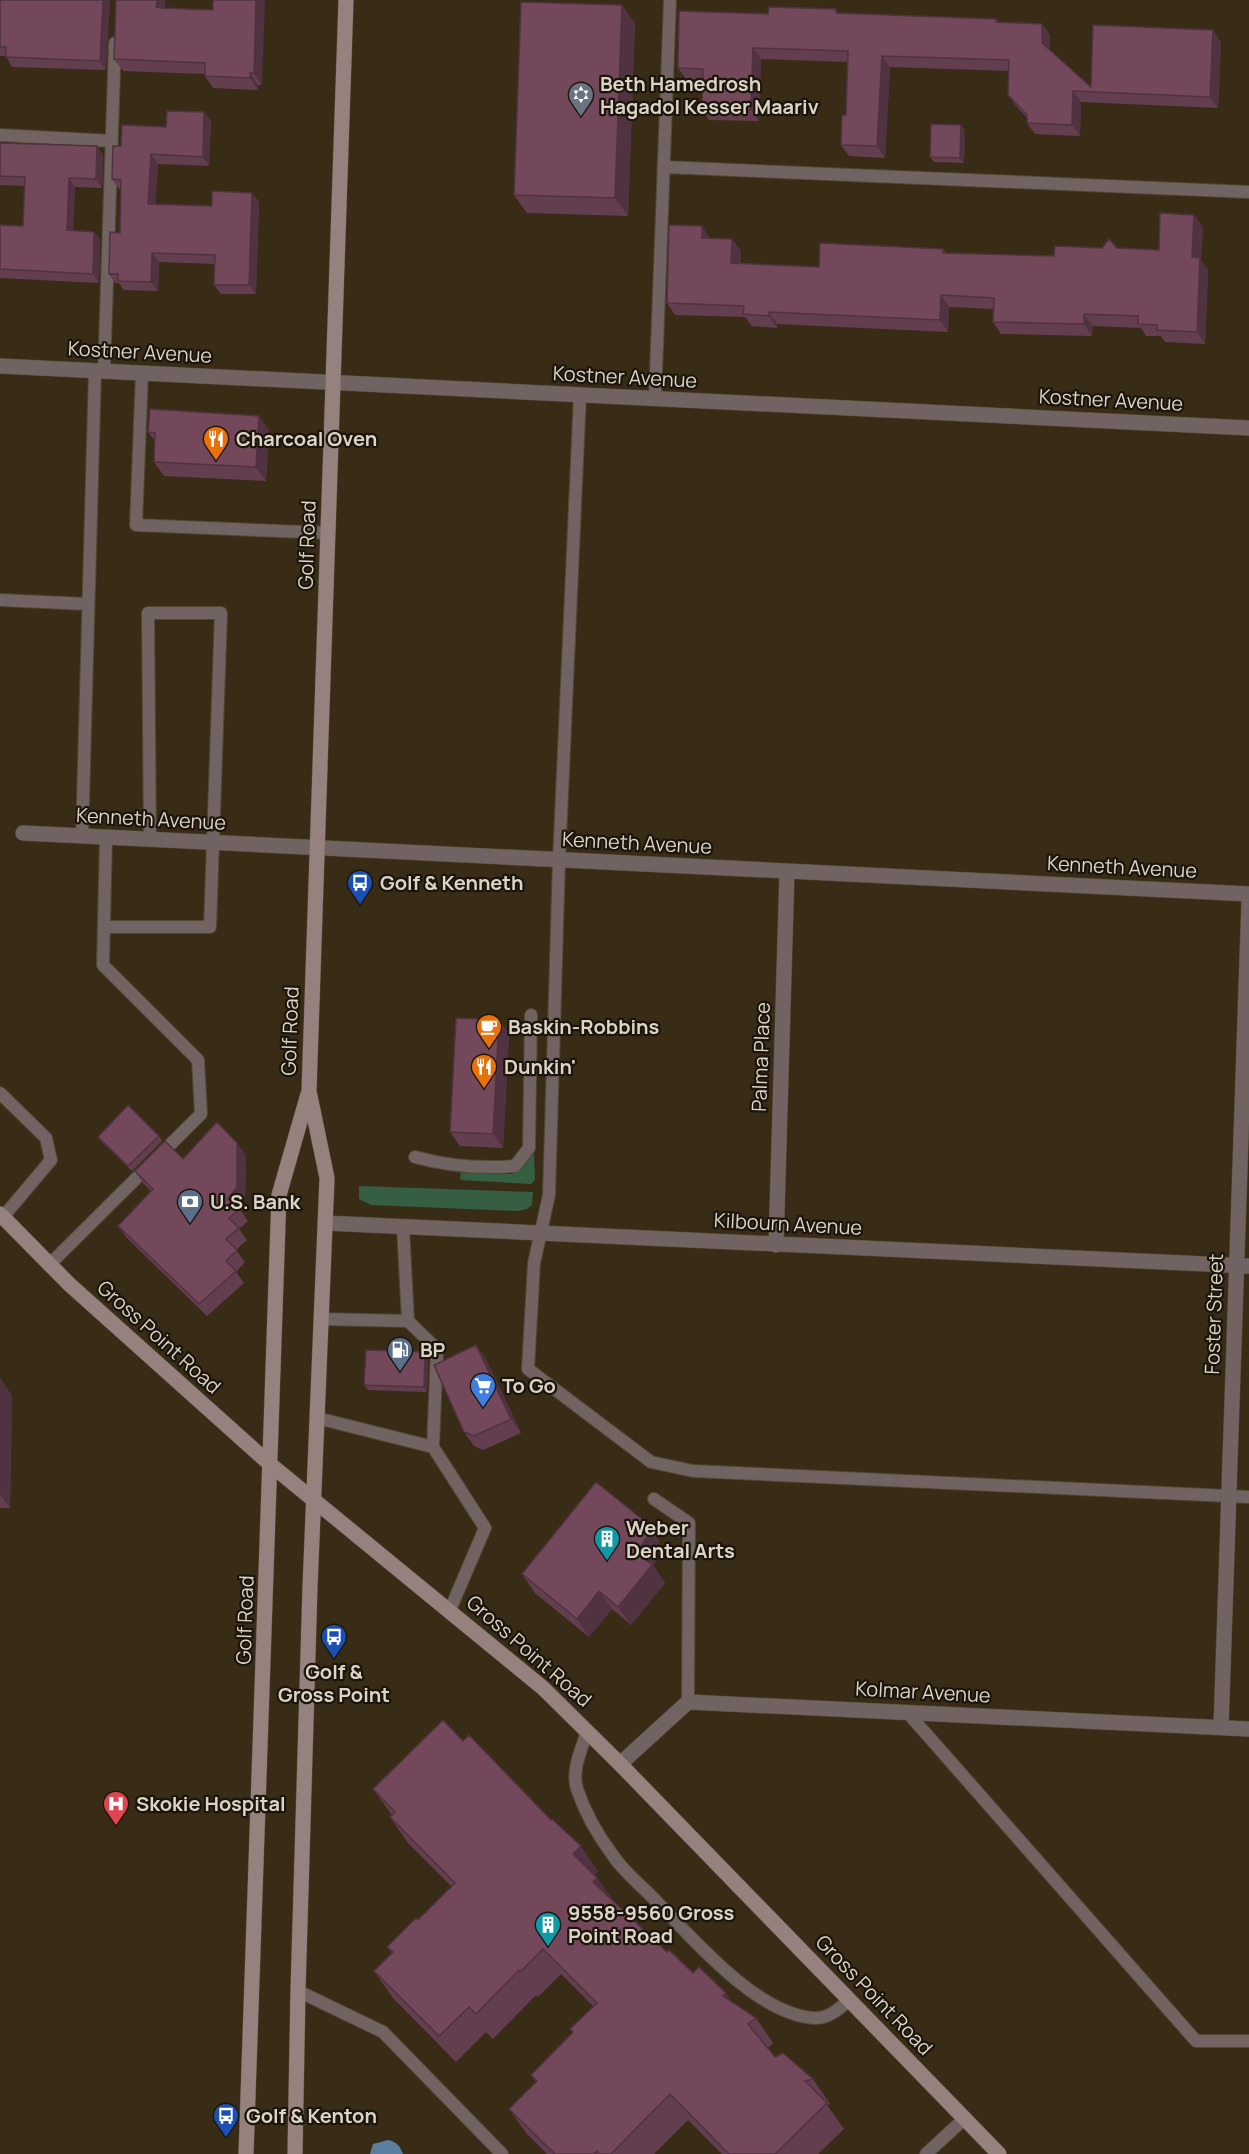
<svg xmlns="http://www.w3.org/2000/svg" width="1249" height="2154" font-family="Manrope,sans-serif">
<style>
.green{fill:#355e43}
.water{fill:#5a7f9f}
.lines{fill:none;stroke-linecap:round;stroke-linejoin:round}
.service-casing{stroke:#534733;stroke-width:14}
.minor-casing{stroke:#534733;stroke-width:16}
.secondary-casing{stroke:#534733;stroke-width:16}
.service{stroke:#706361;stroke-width:12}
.minor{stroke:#706361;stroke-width:15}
.secondary{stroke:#95817d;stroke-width:15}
.wall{fill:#633e4e}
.shaded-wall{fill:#503240}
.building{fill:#73485b;stroke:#503240;stroke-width:1.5}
.labels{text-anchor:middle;stroke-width:4.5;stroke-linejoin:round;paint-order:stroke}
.poi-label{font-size:20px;font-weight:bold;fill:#ddd4c8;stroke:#1b150c;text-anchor:start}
.street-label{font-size:20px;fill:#ddd4c8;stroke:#1b150c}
</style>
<rect width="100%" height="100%" fill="#392c17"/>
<path class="green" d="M 534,1154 L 535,1180 L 531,1184 L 460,1180 L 461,1171 L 512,1174 L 523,1166 L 530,1155 Z
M 359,1186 L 533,1192 L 532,1205 L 527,1209 L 518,1211 L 371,1205 L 359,1199 Z"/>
<path class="water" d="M 388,2140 C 397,2142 400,2146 403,2154 L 370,2154 L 373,2144 Z"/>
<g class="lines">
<defs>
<path id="service" d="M 0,135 L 112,141
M 664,167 L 1249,192
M 104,372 L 115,43
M 142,373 L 136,525 L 328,533
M 580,395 L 559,860 L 549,1195 L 534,1263 L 528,1369 L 651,1462 L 693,1471 L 1249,1497
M 655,399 L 670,0
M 0,600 L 87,604
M 82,837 L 95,371
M 104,927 L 210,927 L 221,613 L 148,613 L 150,840
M 0,1093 L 46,1138 L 51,1160 L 3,1217
M 415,1157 C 448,1166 481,1169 515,1166 L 529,1148 L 531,1015
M 403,1227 L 408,1321
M 50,1264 L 201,1114 L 198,1060 L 103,965 L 106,837
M 321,1319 L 408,1321 L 437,1349 L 433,1447 L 485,1528 L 450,1610
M 317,1418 L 433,1447
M 654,1499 L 689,1523 L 688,1702
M 907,1712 L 1196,2041 L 1249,2041
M 587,1731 C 582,1749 571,1770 577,1789 C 585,1813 599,1837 614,1857 C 626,1874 644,1888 658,1903 C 696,1942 757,2014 814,2018 C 828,2019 839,2009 849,2000
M 298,1991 L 383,2032 L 502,2154
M 926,2154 L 964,2119"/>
<path id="minor" d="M 0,366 L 1249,428
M 23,833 L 1249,894
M 325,1223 L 1249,1266
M 776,1245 L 787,871
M 1221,1727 L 1249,901
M 620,1764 L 688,1702 L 1249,1729"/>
<path id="secondary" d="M 0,1214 L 69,1284 L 271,1465 L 543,1688 L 620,1764 L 999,2154
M 246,2154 L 279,1195 L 308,1094
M 295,2154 L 298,1991 L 310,1587 L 327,1178 L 309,1091 L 346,0"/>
</defs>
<use href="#service" class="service-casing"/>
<use href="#minor" class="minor-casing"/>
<use href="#secondary" class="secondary-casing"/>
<use href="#service" class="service"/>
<use href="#minor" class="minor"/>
<use href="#secondary" class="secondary"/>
</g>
<path class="wall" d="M 0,0 L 110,0 L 106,70 L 12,67 L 6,56 L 0,56 Z
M 116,0 L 165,0 L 165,8 L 213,10 L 262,85 L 258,85 L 258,90 L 213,88 L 205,76 L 205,74 L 123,71 L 114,59 Z
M 836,9 L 838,13 L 996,19 L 999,22 L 1042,24 L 1050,35 L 1050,50 L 1091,87 L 1221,42 L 1218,108 L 1081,102 L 1080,136 L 1035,134 L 1027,123 L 1027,118 L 1016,106 L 1008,95 L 1009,71 L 890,67 L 885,158 L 849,156 L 841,145 L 846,115 L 848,62 L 761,59 L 759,121 L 709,120 L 702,109 L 703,80 L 686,79 L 678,68 L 768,14 Z
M 635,23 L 628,216 L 527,213 L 514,195 Z
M 204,112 L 211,121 L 209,166 L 158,164 L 155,204 L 212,206 L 252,193 L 259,202 L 256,294 L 221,294 L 214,285 L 215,264 L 159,262 L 158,291 L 124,290 L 119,283 L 115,283 L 109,274 L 120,233 L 121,189 L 119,189 L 112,179 L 121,146 L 166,127 Z
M 965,130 L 964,163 L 934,162 L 930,157 Z
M 0,143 L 97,146 L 103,155 L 102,188 L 75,187 L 73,230 L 94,232 L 100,240 L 99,283 L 0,278 L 0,225 L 23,226 L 25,186 L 0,185 Z
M 1194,215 L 1203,227 L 1201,260 L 1208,270 L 1205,344 L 1165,342 L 1161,336 L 1146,336 L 1141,328 L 1093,326 L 1092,336 L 1001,334 L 993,322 L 993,309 L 949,307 L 948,332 L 777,324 L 777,328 L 752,326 L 745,317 L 675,315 L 667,303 L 702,226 L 710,239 L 732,239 L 741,251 L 740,264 L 819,267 L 943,249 L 946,253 L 1054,256 L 1117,248 L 1159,250 Z
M 259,416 L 269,430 L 266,481 L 164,476 L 154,462 L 155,441 L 148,432 Z
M 499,1020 L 509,1034 L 503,1148 L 460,1146 L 450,1132 Z
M 159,1136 L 162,1141 L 132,1171 L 102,1142 L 98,1137 Z
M 246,1155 L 245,1199 L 239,1208 L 248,1221 L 239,1229 L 247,1240 L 236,1250 L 245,1262 L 236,1272 L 244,1283 L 207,1316 L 127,1238 L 118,1226 L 151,1191 L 143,1183 L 135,1171 L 183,1159 Z
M 476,1345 L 486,1359 L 521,1433 L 483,1450 L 474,1446 L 464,1432 Z
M 428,1357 L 427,1392 L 368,1390 L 364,1385 Z
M 0,1378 L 12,1396 L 10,1508 L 0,1508 Z
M 648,1524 L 660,1542 L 656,1547 L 661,1554 L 653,1565 L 665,1583 L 631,1625 L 612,1609 L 589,1637 L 535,1593 L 522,1574 Z
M 463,1741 L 598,1871 L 594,1875 L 615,1903 L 667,1952 L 733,2003 L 756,2018 L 773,2043 L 768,2048 L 775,2057 L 813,2079 L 830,2104 L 827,2105 L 844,2129 L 818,2154 L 722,2154 L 688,2120 L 654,2154 L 547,2154 L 527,2134 L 509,2109 L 536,2082 L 531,2075 L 573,2033 L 570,2029 L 593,2006 L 561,1974 L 538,1997 L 536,1995 L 493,2039 L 486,2032 L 456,2062 L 392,1997 L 374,1971 L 392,1953 L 387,1947 L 418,1920 L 452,1887 L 408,1843 L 390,1817 L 392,1815 L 373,1789 Z"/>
<path class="shaded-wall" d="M 103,0 L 110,0 L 106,70 L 100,61 Z
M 157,0 L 165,0 L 165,19 L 156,7 Z
M 256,0 L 265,0 L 262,85 L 254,73 Z
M 622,5 L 635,23 L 628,216 L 615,198 Z
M 1042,24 L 1050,35 L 1050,54 L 1042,43 Z
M 1213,30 L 1221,42 L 1218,108 L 1210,97 Z
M 753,48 L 761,59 L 759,121 L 751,110 Z
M 882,56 L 890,67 L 885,158 L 877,146 Z
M 250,73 L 258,85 L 258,90 L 250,78 Z
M 1073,91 L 1081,102 L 1080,136 L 1072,125 Z
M 204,112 L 211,121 L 209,166 L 203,157 Z
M 961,125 L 965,130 L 964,163 L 960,158 Z
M 97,146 L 103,155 L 102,188 L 96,179 Z
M 151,154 L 158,164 L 155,213 L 148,204 Z
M 69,178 L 75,187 L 73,239 L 67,230 Z
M 252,193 L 259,202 L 256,294 L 249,285 Z
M 1194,215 L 1203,227 L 1201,260 L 1208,270 L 1205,344 L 1197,332 L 1192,257 Z
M 702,226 L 710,238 L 710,250 L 702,238 Z
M 94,232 L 100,240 L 99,283 L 93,274 Z
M 732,239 L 741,251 L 740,275 L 731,263 Z
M 152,253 L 159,262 L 158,291 L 151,282 Z
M 941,295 L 949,307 L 948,332 L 940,320 Z
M 769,312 L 777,324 L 777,328 L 769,316 Z
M 1084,314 L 1093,326 L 1092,336 L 1084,324 Z
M 259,416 L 269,430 L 266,481 L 256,467 Z
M 499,1020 L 509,1034 L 503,1148 L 493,1134 Z
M 237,1143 L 246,1155 L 245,1199 L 236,1211 L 228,1199 Z
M 476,1345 L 486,1359 L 521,1433 L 511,1419 Z
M 425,1352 L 428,1357 L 427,1392 L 424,1387 Z
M 0,1378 L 12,1396 L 10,1508 L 0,1495 Z
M 648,1524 L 660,1542 L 656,1547 L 661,1554 L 653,1565 L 665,1583 L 631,1625 L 618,1607 L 636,1552 L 642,1531 Z
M 599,1591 L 612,1609 L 589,1637 L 577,1619 Z
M 581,1846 L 598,1871 L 590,1880 L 573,1854 Z
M 597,1878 L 615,1903 L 593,1882 Z
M 726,1993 L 744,2018 L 723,1996 Z"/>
<path class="building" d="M 0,0 L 103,0 L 100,61 L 6,57 L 6,47 L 0,47 Z
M 116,0 L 157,0 L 156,7 L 162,8 L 213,10 L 213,0 L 256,0 L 254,73 L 250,73 L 250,78 L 205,76 L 205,63 L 114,59 Z
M 521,2 L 622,5 L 615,198 L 514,195 Z
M 769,7 L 836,9 L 836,13 L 996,19 L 996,22 L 1042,24 L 1042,43 L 1091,87 L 1093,25 L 1213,30 L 1210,97 L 1073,91 L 1072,125 L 1027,123 L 1027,115 L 1008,95 L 1009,60 L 882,56 L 877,146 L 841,145 L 842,115 L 846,115 L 848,51 L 753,48 L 751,110 L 702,109 L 703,69 L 678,68 L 679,11 L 768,14 Z
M 167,111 L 204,112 L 203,157 L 151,154 L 148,204 L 212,206 L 212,191 L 252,193 L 249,285 L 214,285 L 215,255 L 152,253 L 151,282 L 118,281 L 118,274 L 109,274 L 110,232 L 120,233 L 121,180 L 112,179 L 113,146 L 121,146 L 122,125 L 166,127 Z
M 931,124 L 961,125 L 960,158 L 930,157 Z
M 0,143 L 97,146 L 96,179 L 69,178 L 67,230 L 94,232 L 93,274 L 0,269 L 0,225 L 23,226 L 25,177 L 0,176 Z
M 1160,213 L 1194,215 L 1192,257 L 1200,258 L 1197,332 L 1157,330 L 1157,325 L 1138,324 L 1138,316 L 1084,314 L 1084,324 L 993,322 L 994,298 L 941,295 L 940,320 L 769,312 L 769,316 L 743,314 L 744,306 L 667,303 L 669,225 L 702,226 L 702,238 L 732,239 L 731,263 L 819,267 L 820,243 L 943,249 L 943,253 L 1054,256 L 1055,246 L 1102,248 L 1109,239 L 1117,248 L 1159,250 Z
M 150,409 L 259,416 L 256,467 L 154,462 L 155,433 L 148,432 Z
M 456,1018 L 499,1020 L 493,1134 L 450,1132 Z
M 128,1105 L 159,1136 L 128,1166 L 98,1137 Z
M 217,1122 L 237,1143 L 237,1187 L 228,1199 L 240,1209 L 229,1218 L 239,1228 L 226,1239 L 237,1250 L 226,1261 L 236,1271 L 199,1304 L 118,1226 L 153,1189 L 135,1171 L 165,1141 L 183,1159 Z
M 476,1345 L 511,1419 L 474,1436 L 464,1432 L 434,1365 Z
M 366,1350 L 425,1352 L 424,1387 L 364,1385 Z
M 596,1482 L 648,1524 L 642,1531 L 648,1536 L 636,1552 L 652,1565 L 618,1607 L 599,1591 L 577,1619 L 522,1574 Z
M 443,1720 L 463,1741 L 469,1735 L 551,1820 L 552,1819 L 581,1846 L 573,1854 L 597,1878 L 593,1882 L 667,1952 L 669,1950 L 693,1973 L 699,1967 L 726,1993 L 723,1996 L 756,2018 L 748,2024 L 775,2057 L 783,2053 L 813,2079 L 805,2081 L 827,2103 L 775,2154 L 729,2154 L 670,2094 L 611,2154 L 600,2154 L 597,2151 L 594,2154 L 555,2154 L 509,2109 L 537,2081 L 531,2075 L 573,2032 L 570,2029 L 597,2003 L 543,1949 L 520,1972 L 519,1970 L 476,2014 L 469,2007 L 439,2036 L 374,1971 L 393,1952 L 387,1947 L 416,1918 L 418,1920 L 455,1883 L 390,1817 L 395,1812 L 373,1789 Z"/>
<defs>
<symbol id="synagogue-pin" viewBox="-11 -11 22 30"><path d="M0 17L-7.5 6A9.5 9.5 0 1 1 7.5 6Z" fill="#6b7280" stroke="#1b150c"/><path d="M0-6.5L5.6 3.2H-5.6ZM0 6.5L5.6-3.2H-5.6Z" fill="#fff"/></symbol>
<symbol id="restaurant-pin" viewBox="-11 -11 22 30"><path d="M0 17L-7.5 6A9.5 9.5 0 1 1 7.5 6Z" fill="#e8710a" stroke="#1b150c"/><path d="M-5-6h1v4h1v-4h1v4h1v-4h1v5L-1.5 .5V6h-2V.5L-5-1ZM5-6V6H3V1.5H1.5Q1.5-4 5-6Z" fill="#fff"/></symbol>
<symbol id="bus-pin" viewBox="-11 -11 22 30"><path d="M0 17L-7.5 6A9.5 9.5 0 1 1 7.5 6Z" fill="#1a4fb4" stroke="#1b150c"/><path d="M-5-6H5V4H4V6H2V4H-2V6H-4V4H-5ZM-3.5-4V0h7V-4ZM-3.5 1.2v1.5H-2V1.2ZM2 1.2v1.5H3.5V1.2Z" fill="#fff"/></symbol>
<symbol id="cafe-pin" viewBox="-11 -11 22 30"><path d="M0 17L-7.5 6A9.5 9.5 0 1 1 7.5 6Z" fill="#e8710a" stroke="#1b150c"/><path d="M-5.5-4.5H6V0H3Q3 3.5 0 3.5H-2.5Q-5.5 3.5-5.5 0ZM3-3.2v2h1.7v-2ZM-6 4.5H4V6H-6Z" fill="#fff"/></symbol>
<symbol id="bank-pin" viewBox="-11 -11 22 30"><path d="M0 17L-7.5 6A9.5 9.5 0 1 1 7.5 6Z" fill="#5c6f8a" stroke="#1b150c"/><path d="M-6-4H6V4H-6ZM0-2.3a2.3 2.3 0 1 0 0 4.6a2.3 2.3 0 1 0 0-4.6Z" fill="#fff"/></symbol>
<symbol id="fuel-pin" viewBox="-11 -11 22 30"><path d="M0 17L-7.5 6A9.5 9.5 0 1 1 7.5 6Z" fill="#5c6f8a" stroke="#1b150c"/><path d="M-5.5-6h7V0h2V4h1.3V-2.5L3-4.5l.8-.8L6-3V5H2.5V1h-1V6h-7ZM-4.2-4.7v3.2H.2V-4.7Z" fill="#fff"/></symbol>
<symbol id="supermarket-pin" viewBox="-11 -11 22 30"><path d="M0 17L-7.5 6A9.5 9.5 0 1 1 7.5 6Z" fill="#3f7fe0" stroke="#1b150c"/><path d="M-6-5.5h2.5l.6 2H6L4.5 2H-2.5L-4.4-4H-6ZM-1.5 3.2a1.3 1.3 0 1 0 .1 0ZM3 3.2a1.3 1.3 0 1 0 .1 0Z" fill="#fff"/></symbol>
<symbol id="building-pin" viewBox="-11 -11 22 30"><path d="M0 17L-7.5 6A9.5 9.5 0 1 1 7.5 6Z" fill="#0f9aa8" stroke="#1b150c"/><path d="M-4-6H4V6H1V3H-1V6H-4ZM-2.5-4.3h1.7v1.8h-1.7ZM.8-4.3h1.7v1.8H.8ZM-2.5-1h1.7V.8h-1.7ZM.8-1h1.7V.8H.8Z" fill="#fff"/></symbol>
<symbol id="hospital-pin" viewBox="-11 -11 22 30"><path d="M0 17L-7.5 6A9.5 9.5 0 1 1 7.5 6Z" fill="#e0444e" stroke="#1b150c"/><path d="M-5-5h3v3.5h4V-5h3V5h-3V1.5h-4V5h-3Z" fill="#fff"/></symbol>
</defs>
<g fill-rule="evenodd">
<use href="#synagogue-pin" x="566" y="80" width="30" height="40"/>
<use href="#restaurant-pin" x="201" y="424" width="30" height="40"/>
<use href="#bus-pin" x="345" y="868" width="30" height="40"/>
<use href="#cafe-pin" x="474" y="1012" width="30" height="40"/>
<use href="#restaurant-pin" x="469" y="1052" width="30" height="40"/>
<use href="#bank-pin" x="175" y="1187" width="30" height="40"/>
<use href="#fuel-pin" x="385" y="1335" width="30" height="40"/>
<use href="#supermarket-pin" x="468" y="1371" width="30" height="40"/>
<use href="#building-pin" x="592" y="1524" width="30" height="40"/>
<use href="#bus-pin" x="319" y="1622" width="30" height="40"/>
<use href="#hospital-pin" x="101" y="1789" width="30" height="40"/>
<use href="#building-pin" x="533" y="1910" width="30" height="40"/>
<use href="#bus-pin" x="211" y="2101" width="30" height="40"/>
</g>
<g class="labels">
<g class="poi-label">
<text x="600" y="91">Beth Hamedrosh<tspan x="600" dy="23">Hagadol Kesser Maariv</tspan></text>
<text x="236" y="446">Charcoal Oven</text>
<text x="380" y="890">Golf &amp; Kenneth</text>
<text x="508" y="1034">Baskin-Robbins</text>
<text x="504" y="1074">Dunkin'</text>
<text x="210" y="1209">U.S. Bank</text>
<text x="420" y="1357">BP</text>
<text x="502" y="1393">To Go</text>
<text x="626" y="1535">Weber<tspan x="626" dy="23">Dental Arts</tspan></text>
<text x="334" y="1679" text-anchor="middle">Golf &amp;<tspan x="334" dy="23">Gross Point</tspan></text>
<text x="136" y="1811">Skokie Hospital</text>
<text x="568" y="1920">9558-9560 Gross<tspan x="568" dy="23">Point Road</tspan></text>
<text x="246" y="2123">Golf &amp; Kenton</text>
</g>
<g class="street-label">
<text transform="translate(140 352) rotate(3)" y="7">Kostner Avenue</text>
<text transform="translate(625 377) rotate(3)" y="7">Kostner Avenue</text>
<text transform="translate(1111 400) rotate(3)" y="7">Kostner Avenue</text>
<text transform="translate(307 545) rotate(-88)" y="7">Golf Road</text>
<text transform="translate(151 819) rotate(3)" y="7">Kenneth Avenue</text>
<text transform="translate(637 843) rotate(3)" y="7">Kenneth Avenue</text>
<text transform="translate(1122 867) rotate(3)" y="7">Kenneth Avenue</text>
<text transform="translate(290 1031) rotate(-88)" y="7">Golf Road</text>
<text transform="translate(761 1057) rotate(-88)" y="7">Palma Place</text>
<text transform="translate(788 1224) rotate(3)" y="7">Kilbourn Avenue</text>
<text transform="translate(1214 1314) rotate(-88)" y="7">Foster Street</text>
<text transform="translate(159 1337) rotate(42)" y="7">Gross Point Road</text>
<text transform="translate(245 1620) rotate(-88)" y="7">Golf Road</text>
<text transform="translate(529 1651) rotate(41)" y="7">Gross Point Road</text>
<text transform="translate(923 1692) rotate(3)" y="7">Kolmar Avenue</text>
<text transform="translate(874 1995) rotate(46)" y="7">Gross Point Road</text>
</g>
</g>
</svg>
